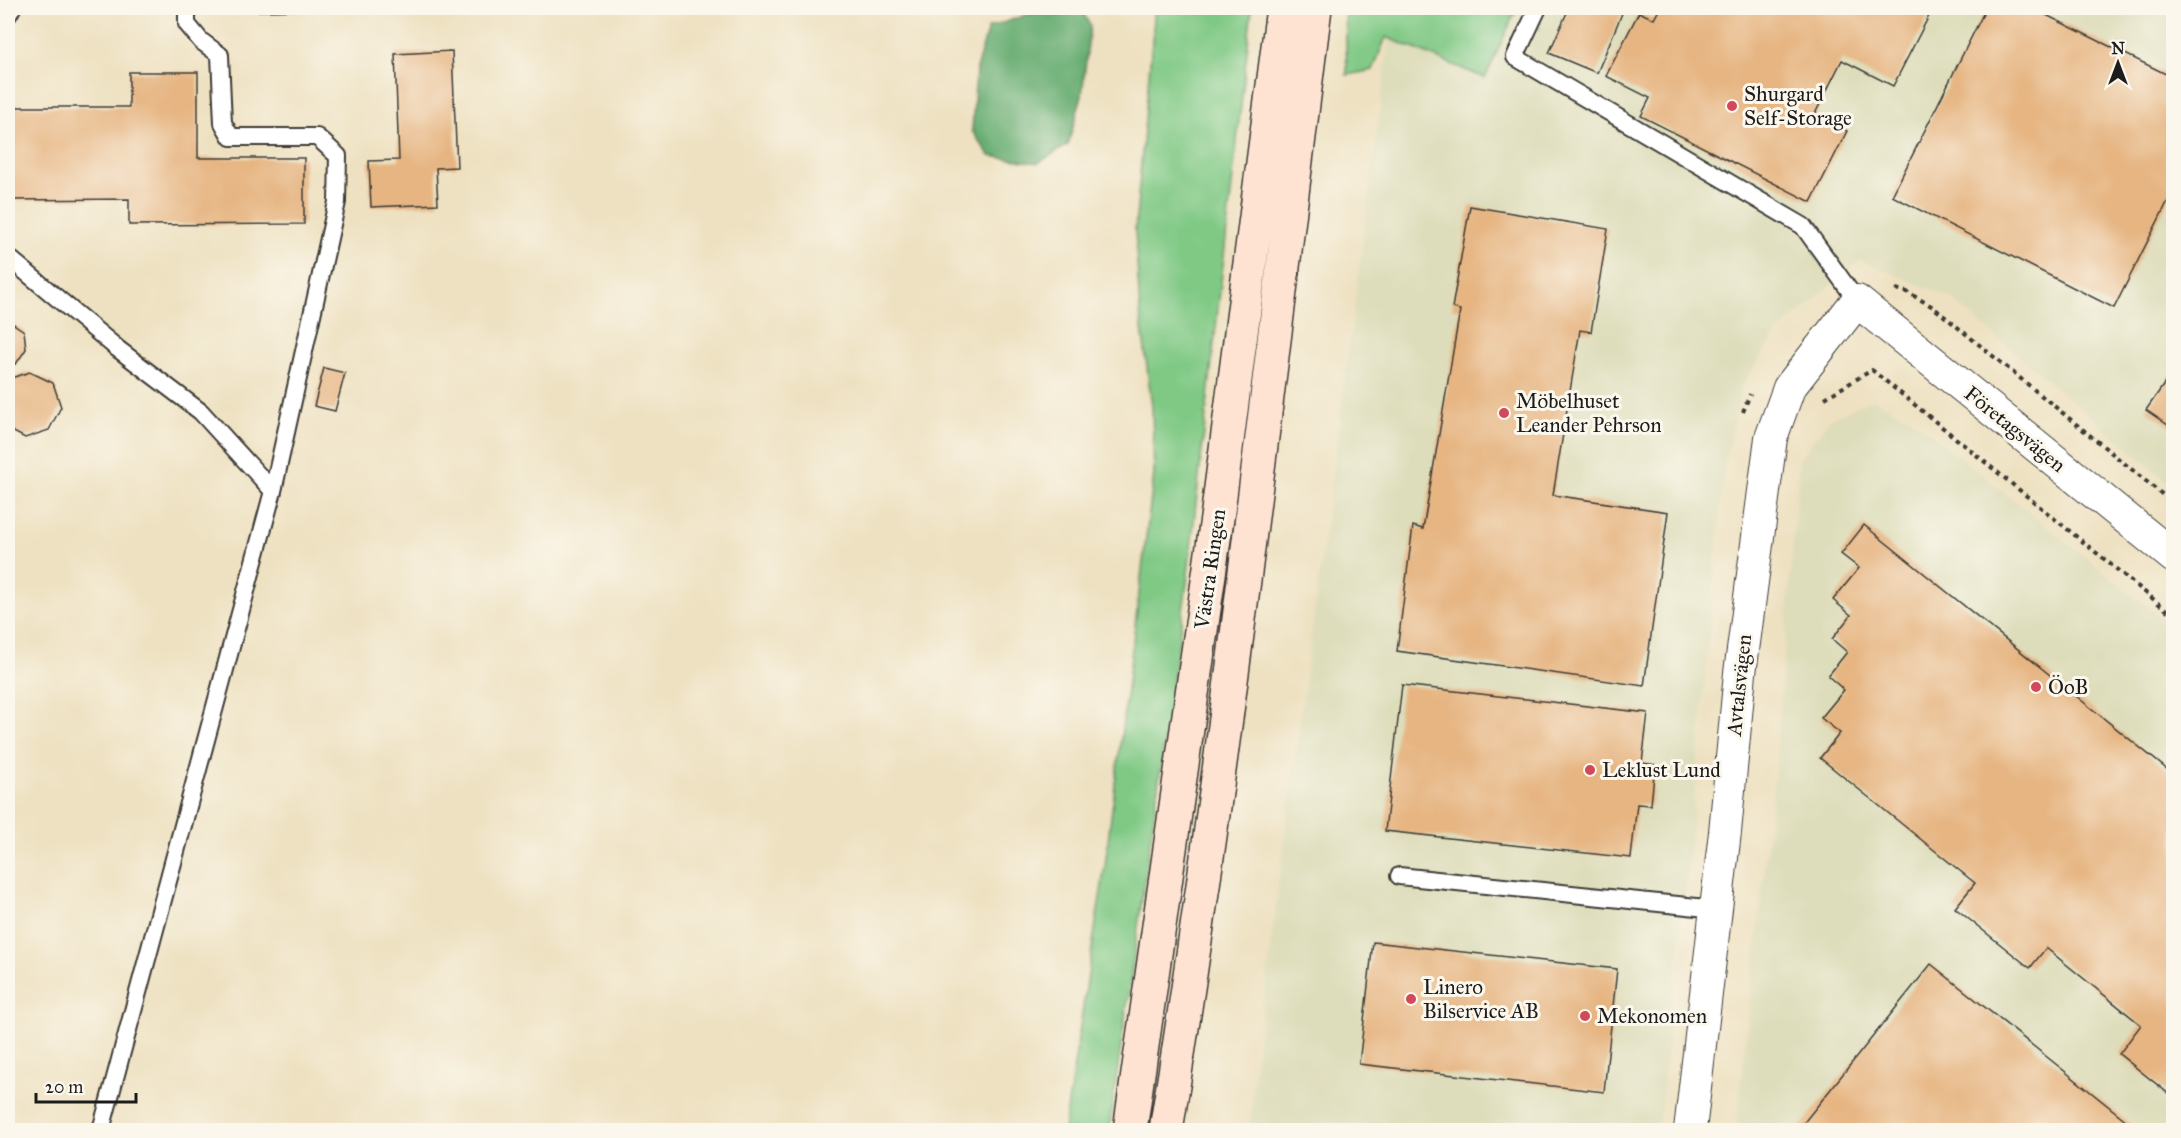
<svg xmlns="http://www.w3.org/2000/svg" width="2181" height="1138" font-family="'IM FELL Great Primer',serif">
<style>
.built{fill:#deddbb}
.green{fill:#80c985;stroke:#4e7250;stroke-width:1.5}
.forest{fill:#68ad72;stroke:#426447;stroke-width:1.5}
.building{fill:#e6b582}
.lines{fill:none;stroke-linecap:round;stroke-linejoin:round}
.service-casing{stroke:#3c3a35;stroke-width:20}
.minor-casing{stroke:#3c3a35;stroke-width:34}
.secondary-casing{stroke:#3c3a35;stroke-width:36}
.path{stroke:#3c3a35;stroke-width:4;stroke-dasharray:4.5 4.5;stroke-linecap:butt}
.service{stroke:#fff;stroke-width:16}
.minor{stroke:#fff;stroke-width:32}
.secondary{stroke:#fee3d2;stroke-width:33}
.poi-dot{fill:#d1495b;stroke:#fbf7ec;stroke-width:2}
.labels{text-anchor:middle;stroke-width:6;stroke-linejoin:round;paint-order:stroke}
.poi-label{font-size:21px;fill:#1c1c1c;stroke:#fbf7ec;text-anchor:start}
.street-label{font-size:21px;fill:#1c1c1c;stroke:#fbf7ec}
</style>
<rect width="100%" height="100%" fill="#fbf7ec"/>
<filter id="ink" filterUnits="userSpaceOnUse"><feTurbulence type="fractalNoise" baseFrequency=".0167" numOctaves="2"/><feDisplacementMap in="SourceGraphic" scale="12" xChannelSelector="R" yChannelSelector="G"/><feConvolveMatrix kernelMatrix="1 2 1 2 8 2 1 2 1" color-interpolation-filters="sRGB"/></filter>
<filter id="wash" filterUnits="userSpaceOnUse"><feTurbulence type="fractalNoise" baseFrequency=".008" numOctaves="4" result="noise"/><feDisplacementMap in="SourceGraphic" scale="24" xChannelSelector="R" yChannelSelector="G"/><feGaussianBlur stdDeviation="1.35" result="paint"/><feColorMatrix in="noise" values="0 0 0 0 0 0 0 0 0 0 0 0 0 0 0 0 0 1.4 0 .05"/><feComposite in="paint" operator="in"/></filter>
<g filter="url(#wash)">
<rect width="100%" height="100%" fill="#eee1c1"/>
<path class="built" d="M 1403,8 L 2173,8 L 2173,486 L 1949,297 L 1860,260 L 1777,332 L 1741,388 L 1724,468 L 1688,868 L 1658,1130 L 1249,1130 L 1254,1074 L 1389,40 Z
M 1873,399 L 1912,419 L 2173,627 L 2173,1130 L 1736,1130 L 1775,773 L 1799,460 L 1829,419 Z"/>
<path class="green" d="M 1155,8 L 1252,8 L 1187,583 L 1109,1130 L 1064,1130 L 1105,865 L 1154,474 L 1152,406 L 1140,312 L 1135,230 Z
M 1345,8 L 1517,8 L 1485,78 L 1386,37 L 1373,70 L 1347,75 Z"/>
<path class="forest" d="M 1046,8 L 1081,8 L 1090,26 L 1082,95 L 1068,145 L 1038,163 L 990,156 L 972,131 L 976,69 L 988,28 Z"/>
<g id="blocks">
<path class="building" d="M 256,8 L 313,8 L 313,10 L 256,11 Z
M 1569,8 L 1616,8 L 1623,11 L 1597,73 L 1549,53 Z
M 1660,8 L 1933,8 L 1893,86 L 1842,60 L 1815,114 L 1847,131 L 1811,202 L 1641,116 L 1650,98 L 1606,76 L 1639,12 L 1654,19 Z
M 1986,8 L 2032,8 L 2174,78 L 2174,189 L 2114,308 L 1892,196 Z
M 452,51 L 457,167 L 436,168 L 438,204 L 371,207 L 369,161 L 399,160 L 395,54 Z
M 129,72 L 198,72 L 198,158 L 304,158 L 304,224 L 129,225 L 129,199 L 8,200 L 8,107 L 129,107 Z
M 1470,206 L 1608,229 L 1591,332 L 1580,330 L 1553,495 L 1668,512 L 1644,686 L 1397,651 L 1413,526 L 1423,529 L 1460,310 L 1452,308 Z
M 9,321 L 24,331 L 26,349 L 16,364 L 8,365 Z
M 324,368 L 345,373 L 335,411 L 314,406 Z
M 2174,370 L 2174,429 L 2146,410 Z
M 30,372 L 53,383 L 61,407 L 49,430 L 25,438 L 8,429 L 8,379 Z
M 1864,525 L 2174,775 L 2174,1098 L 2119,1054 L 2141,1025 L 2046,948 L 2030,968 L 1955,908 L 1975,883 L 1820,758 L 1840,733 L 1821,718 L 1844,690 L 1828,676 L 1847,652 L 1832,639 L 1851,615 L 1833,600 L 1859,568 L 1841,554 Z
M 1402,685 L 1648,713 L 1642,763 L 1655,765 L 1651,805 L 1637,804 L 1631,858 L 1385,831 Z
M 1373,942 L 1617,969 L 1604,1092 L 1359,1064 Z
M 1931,964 L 2138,1130 L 1798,1130 Z"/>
</g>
</g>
<g filter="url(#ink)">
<use href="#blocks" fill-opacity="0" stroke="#3c3a35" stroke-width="1.5"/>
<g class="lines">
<defs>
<path id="service" d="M 187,8 L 187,24 L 201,41 L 220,55 L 223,123 L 231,137 L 317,137 L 338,156 L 337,202 L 273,491
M 1538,8 L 1515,57 L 1803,226 L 1857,301
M 8,15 L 12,8
M 8,257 L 118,349 L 201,412 L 273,491 L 101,1130
M 1399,876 L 1716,909"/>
<path id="minor" d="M 1690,1130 L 1725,832 L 1740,673 L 1771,438 L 1789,388 L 1857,301 L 2174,557"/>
<path id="secondary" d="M 1130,1130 L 1218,511 L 1283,8
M 1166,1130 C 1226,758 1268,382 1315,8"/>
</defs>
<use href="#service" class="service-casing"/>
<use href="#minor" class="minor-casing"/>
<use href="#secondary" class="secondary-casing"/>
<path class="path" d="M 1896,289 L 1907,292 L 1933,307 L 2174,504
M 1825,398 L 1872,370 L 2174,616
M 1743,412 L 1750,394"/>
<use href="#service" class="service"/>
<use href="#minor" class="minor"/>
<use href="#secondary" class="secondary"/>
</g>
</g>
<g class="poi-dot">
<circle cx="1732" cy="106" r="6"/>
<circle cx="1504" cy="413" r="6"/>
<circle cx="2036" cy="687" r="6"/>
<circle cx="1590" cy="770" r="6"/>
<circle cx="1411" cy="999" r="6"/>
<circle cx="1585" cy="1016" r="6"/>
</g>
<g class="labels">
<g class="poi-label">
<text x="1744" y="101">Shurgard<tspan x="1744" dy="24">Self-Storage</tspan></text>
<text x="1516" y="408">Möbelhuset<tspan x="1516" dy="24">Leander Pehrson</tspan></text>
<text x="2048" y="694">ÖoB</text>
<text x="1602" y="777">Leklust Lund</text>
<text x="1423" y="994">Linero<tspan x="1423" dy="24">Bilservice AB</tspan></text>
<text x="1597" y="1023">Mekonomen</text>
</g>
<g class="street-label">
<text transform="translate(2015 429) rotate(39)" y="7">Företagsvägen</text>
<text transform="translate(1210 569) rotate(-82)" y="7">Västra Ringen</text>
<text transform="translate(1739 685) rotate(-84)" y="7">Avtalsvägen</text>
</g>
</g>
<rect width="2181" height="1138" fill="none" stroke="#fbf7ec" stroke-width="30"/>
<g transform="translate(2118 63)" stroke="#fbf7ec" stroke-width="4.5" paint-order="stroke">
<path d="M0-4.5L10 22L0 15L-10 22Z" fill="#1c1c1c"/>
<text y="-9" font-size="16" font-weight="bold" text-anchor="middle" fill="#1c1c1c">N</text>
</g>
<path d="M36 1093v9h100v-9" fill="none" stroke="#1c1c1c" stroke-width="3"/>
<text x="45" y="1093" font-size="18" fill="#1c1c1c" stroke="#fbf7ec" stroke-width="4.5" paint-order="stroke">20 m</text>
</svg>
